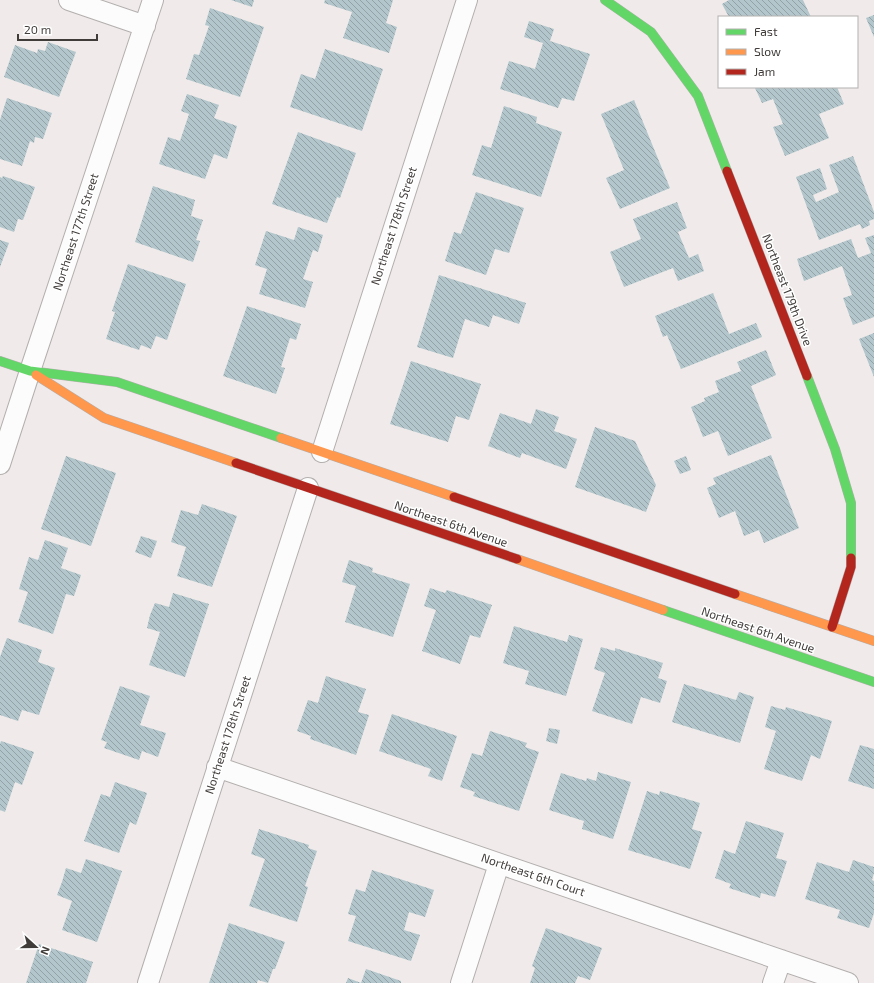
<svg xmlns="http://www.w3.org/2000/svg" width="874" height="983" font-family="'Exo 2',sans-serif">
<style>
.building{fill:url(#building-back-hatch)}
.lines{fill:none;stroke-linecap:round;stroke-linejoin:round}
.street-casing{stroke:#b3afae;stroke-width:22}
.fast-casing{stroke:#b3afae;stroke-width:10}
.slow-casing{stroke:#b3afae;stroke-width:10}
.jam-casing{stroke:#b3afae;stroke-width:10}
.street{stroke:#fdfcfc;stroke-width:20}
.fast{stroke:#63d668;stroke-width:9}
.slow{stroke:#ff974d;stroke-width:9}
.jam{stroke:#b3261e;stroke-width:9}
.labels{text-anchor:middle;stroke-width:3;stroke-linejoin:round;paint-order:stroke}
.street-label{font-size:12px;fill:#403c3a;stroke:#fff}
</style>
<defs>
<pattern id="building-back-hatch" width="6" height="6" patternUnits="userSpaceOnUse"><rect width="6" height="6" fill="#b2c6cc"/><path d="M-1 5l2 2M0 0l6 6M5-1l2 2" fill="none" stroke="#92a2a7"/></pattern>
</defs>
<rect width="100%" height="100%" fill="#f0ebea"/>
<path class="building" d="M 231,0 L 254,0 L 252,7 Z
M 325,0 L 393,0 L 386,23 L 397,27 L 389,53 L 343,38 L 352,12 L 324,3 Z
M 729,0 L 803,0 L 811,17 L 729,17 L 722,4 Z
M 210,8 L 264,27 L 240,97 L 186,79 L 194,54 L 199,55 L 209,26 L 205,25 Z
M 874,15 L 874,37 L 866,18 Z
M 529,21 L 554,29 L 550,41 L 590,54 L 574,101 L 562,98 L 558,108 L 500,89 L 509,61 L 535,69 L 543,43 L 524,37 Z
M 48,42 L 76,52 L 59,97 L 4,77 L 15,45 L 37,53 L 38,49 L 45,51 Z
M 325,49 L 383,69 L 362,131 L 290,107 L 301,74 L 315,79 Z
M 757,87 L 837,87 L 844,104 L 819,114 L 829,138 L 785,156 L 773,127 L 783,124 L 773,99 L 762,103 L 755,88 Z
M 187,94 L 219,105 L 214,118 L 237,126 L 227,159 L 214,154 L 205,179 L 159,164 L 168,137 L 180,141 L 189,114 L 181,111 Z
M 7,98 L 52,113 L 43,139 L 35,137 L 34,143 L 30,141 L 22,166 L 0,159 L 0,120 Z
M 634,100 L 670,188 L 620,209 L 606,178 L 624,170 L 601,114 Z
M 504,106 L 537,117 L 536,123 L 562,132 L 541,197 L 472,175 L 482,145 L 491,148 Z
M 298,132 L 356,153 L 340,198 L 337,197 L 327,223 L 272,204 Z
M 853,156 L 874,212 L 874,219 L 869,221 L 870,225 L 862,229 L 860,224 L 819,240 L 796,177 L 820,168 L 827,189 L 813,195 L 816,202 L 839,192 L 829,165 Z
M 3,176 L 35,187 L 23,220 L 18,219 L 14,232 L 0,227 L 0,177 L 2,178 Z
M 153,186 L 195,200 L 191,216 L 203,220 L 196,240 L 200,241 L 193,262 L 135,242 Z
M 476,192 L 524,208 L 509,253 L 495,249 L 486,275 L 445,261 L 454,232 L 461,234 Z
M 677,202 L 687,228 L 678,232 L 689,258 L 698,254 L 704,271 L 678,281 L 673,268 L 624,287 L 610,252 L 641,239 L 633,219 Z
M 298,227 L 323,235 L 318,252 L 313,250 L 303,279 L 313,282 L 305,308 L 259,294 L 267,269 L 255,265 L 266,231 L 294,240 Z
M 874,235 L 874,317 L 853,325 L 843,298 L 852,295 L 842,266 L 804,281 L 797,259 L 851,239 L 858,258 L 871,253 L 865,238 Z
M 0,240 L 9,243 L 0,267 Z
M 128,264 L 186,284 L 167,340 L 156,336 L 151,349 L 141,345 L 139,350 L 106,339 L 115,312 L 112,311 Z
M 439,275 L 526,303 L 519,324 L 493,315 L 489,327 L 465,319 L 453,358 L 417,347 Z
M 713,293 L 729,334 L 756,323 L 762,337 L 681,369 L 667,335 L 663,337 L 655,316 Z
M 247,306 L 301,324 L 296,340 L 290,338 L 281,367 L 285,368 L 276,394 L 223,376 Z
M 874,333 L 874,377 L 859,339 Z
M 766,350 L 776,375 L 751,386 L 772,438 L 728,456 L 718,431 L 703,437 L 691,407 L 705,401 L 704,398 L 719,392 L 715,381 L 741,371 L 737,362 Z
M 411,361 L 481,384 L 469,420 L 456,416 L 448,442 L 390,424 Z
M 536,409 L 559,417 L 554,431 L 577,439 L 566,469 L 522,453 L 520,458 L 488,446 L 500,413 L 531,424 Z
M 595,427 L 635,441 L 656,485 L 646,512 L 575,487 Z
M 771,455 L 799,528 L 764,543 L 759,530 L 744,536 L 735,511 L 719,518 L 707,488 L 716,484 L 713,478 Z
M 66,456 L 116,473 L 91,546 L 41,529 Z
M 686,456 L 691,470 L 680,474 L 674,461 Z
M 202,504 L 237,516 L 212,587 L 177,576 L 186,547 L 171,542 L 181,510 L 198,515 Z
M 141,536 L 157,541 L 151,558 L 135,552 Z
M 45,540 L 68,548 L 61,568 L 81,575 L 74,596 L 66,594 L 53,634 L 18,622 L 28,592 L 19,589 L 29,557 L 38,560 Z
M 349,560 L 373,568 L 372,572 L 410,584 L 393,637 L 345,622 L 356,586 L 342,582 Z
M 430,588 L 445,593 L 447,590 L 492,605 L 480,638 L 470,635 L 460,664 L 422,651 L 436,610 L 424,606 Z
M 173,593 L 209,604 L 185,677 L 149,665 L 160,632 L 147,628 L 150,615 L 155,603 L 169,607 Z
M 514,626 L 567,642 L 569,635 L 583,639 L 566,696 L 525,684 L 529,671 L 503,663 Z
M 7,638 L 42,650 L 38,662 L 55,668 L 39,715 L 22,710 L 18,721 L 0,715 L 0,657 Z
M 601,647 L 615,651 L 615,648 L 663,663 L 658,678 L 667,681 L 660,703 L 641,697 L 632,724 L 592,711 L 605,673 L 594,669 Z
M 326,676 L 366,689 L 358,712 L 369,715 L 356,755 L 310,739 L 311,736 L 297,731 L 308,700 L 318,703 Z
M 684,684 L 736,700 L 739,692 L 754,697 L 740,743 L 672,722 Z
M 120,686 L 150,696 L 140,725 L 166,733 L 158,757 L 142,751 L 139,760 L 104,748 L 107,742 L 101,740 Z
M 771,706 L 785,710 L 786,707 L 832,721 L 820,759 L 811,755 L 802,781 L 764,769 L 776,731 L 765,727 Z
M 392,714 L 457,736 L 442,781 L 428,776 L 431,769 L 379,751 Z
M 549,728 L 560,730 L 557,744 L 546,741 Z
M 490,731 L 527,743 L 525,747 L 539,752 L 519,811 L 473,796 L 475,792 L 460,787 L 472,753 L 482,756 Z
M 1,741 L 34,752 L 22,785 L 15,782 L 5,812 L 0,810 L 0,744 Z
M 860,745 L 874,749 L 874,789 L 848,781 Z
M 598,772 L 631,782 L 613,839 L 582,829 L 584,821 L 549,810 L 561,773 L 586,781 L 587,778 L 596,781 Z
M 115,782 L 147,793 L 136,825 L 130,822 L 119,853 L 84,841 L 101,794 L 110,797 Z
M 647,791 L 659,795 L 660,791 L 700,803 L 692,829 L 702,832 L 690,869 L 628,850 Z
M 746,821 L 784,833 L 776,858 L 787,861 L 775,897 L 761,893 L 760,898 L 729,888 L 731,884 L 715,878 L 724,850 L 735,854 Z
M 259,829 L 309,845 L 308,848 L 317,851 L 305,886 L 308,887 L 297,922 L 249,906 L 265,859 L 251,854 Z
M 86,859 L 122,871 L 97,942 L 62,930 L 72,901 L 57,895 L 62,882 L 66,868 L 81,873 Z
M 853,860 L 874,867 L 874,873 L 872,880 L 874,881 L 874,913 L 869,928 L 837,918 L 840,910 L 805,899 L 817,862 L 849,872 Z
M 372,870 L 434,890 L 425,917 L 409,912 L 404,930 L 420,935 L 411,961 L 348,941 L 356,916 L 348,914 L 352,901 L 356,889 L 365,892 Z
M 229,923 L 285,942 L 275,969 L 273,969 L 268,983 L 258,980 L 257,983 L 209,983 Z
M 546,928 L 602,948 L 590,980 L 578,976 L 575,983 L 530,983 L 535,968 L 532,966 Z
M 39,944 L 93,962 L 86,983 L 26,983 Z
M 366,969 L 401,981 L 401,983 L 346,983 L 348,978 L 361,983 Z"/>
<g class="lines">
<defs>
<path id="street" d="M 69,0 L 145,26
M 322,452 L 467,0
M 0,464 L 30,371 L 153,0
M 217,767 L 848,983
M 148,983 L 308,488
M 461,983 L 499,864
M 773,983 L 781,960"/>
<path id="fast" d="M 605,0 L 651,32 L 698,96 L 727,171
M 0,361 L 30,371 L 117,382 L 281,438
M 807,376 L 835,449 L 851,503 L 851,558
M 663,610 L 874,682"/>
<path id="slow" d="M 36,375 L 104,418 L 236,463
M 281,438 L 454,497
M 517,559 L 663,610
M 735,594 L 874,641"/>
<path id="jam" d="M 727,171 L 807,376
M 236,463 L 517,559
M 454,497 L 735,594
M 832,627 L 851,567 L 851,558"/>
</defs>
<use href="#street" class="street-casing"/>
<use href="#fast" class="fast-casing"/>
<use href="#slow" class="slow-casing"/>
<use href="#jam" class="jam-casing"/>
<use href="#street" class="street"/>
<use href="#fast" class="fast"/>
<use href="#slow" class="slow"/>
<use href="#jam" class="jam"/>
</g>
<g class="labels">
<g class="street-label">
<text transform="translate(394 226) rotate(-72)" y="4">Northeast 178th Street</text>
<text transform="translate(76 232) rotate(-72)" y="4">Northeast 177th Street</text>
<text transform="translate(787 290) rotate(69)" y="4">Northeast 179th Drive</text>
<text transform="translate(451 524) rotate(19)" y="4">Northeast 6th Avenue</text>
<text transform="translate(758 630) rotate(19)" y="4">Northeast 6th Avenue</text>
<text transform="translate(228 735) rotate(-72)" y="4">Northeast 178th Street</text>
<text transform="translate(533 875) rotate(19)" y="4">Northeast 6th Court</text>
</g>
</g>
<rect x="718" y="16" width="140" height="72" fill="#ffffff" stroke="#b3b1b0"/>
<rect x="726" y="29" width="20" height="6" fill="#63d668" stroke="#b3b1b0"/>
<text x="754" y="36" font-size="12" fill="#403c3a">Fast</text>
<rect x="726" y="49" width="20" height="6" fill="#ff974d" stroke="#b3b1b0"/>
<text x="754" y="56" font-size="12" fill="#403c3a">Slow</text>
<rect x="726" y="69" width="20" height="6" fill="#b3261e" stroke="#b3b1b0"/>
<text x="754" y="76" font-size="12" fill="#403c3a">Jam</text>
<g transform="translate(36 947) rotate(111)" stroke="#ffffff" stroke-width="3" paint-order="stroke">
<path d="M0-3L7 15L0 10L-7 15Z" fill="#403c3a"/>
<text y="-6" font-size="11" font-weight="bold" text-anchor="middle" fill="#403c3a">N</text>
</g>
<path d="M18 34v6h79v-6" fill="none" stroke="#403c3a" stroke-width="2"/>
<text x="24" y="34" font-size="12" fill="#403c3a" stroke="#ffffff" stroke-width="3" paint-order="stroke">20 m</text>
</svg>
